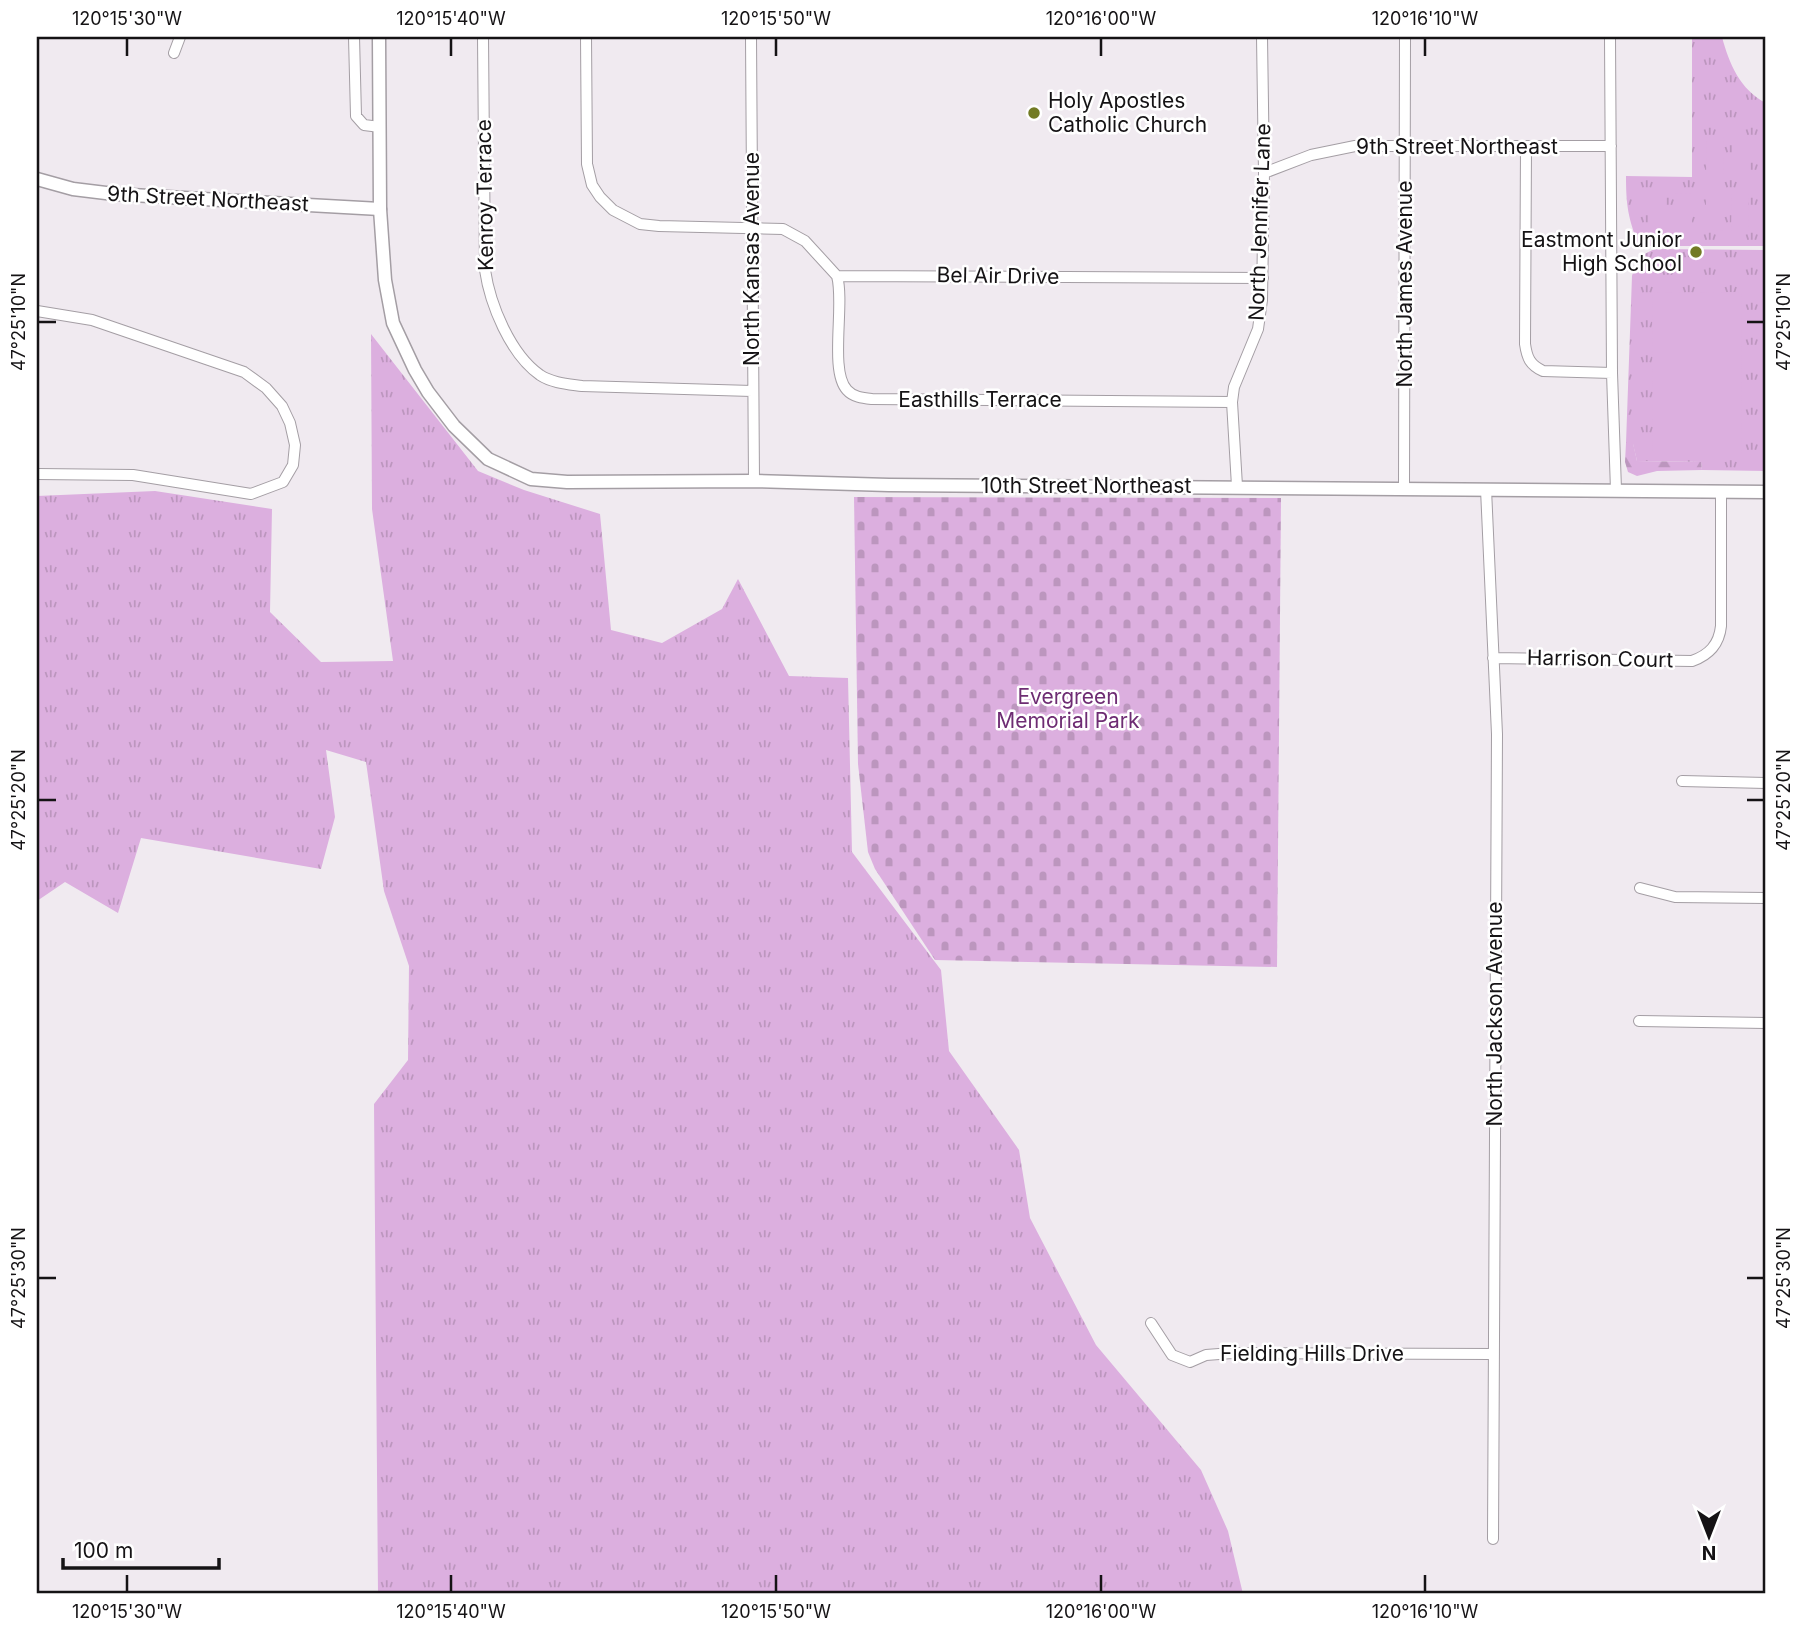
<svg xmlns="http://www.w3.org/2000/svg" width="1803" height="1631" font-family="Inter,sans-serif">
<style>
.grass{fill:url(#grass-tufts)}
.forest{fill:url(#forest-firs)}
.cemetery{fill:url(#cemetery-stones)}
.garden{fill:#dcafdf}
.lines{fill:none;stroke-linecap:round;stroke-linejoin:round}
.minor-casing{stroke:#a49ea4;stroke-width:12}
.tertiary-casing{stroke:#a49ea4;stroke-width:15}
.secondary-casing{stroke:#a49ea4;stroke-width:15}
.minor{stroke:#fff;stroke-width:10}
.tertiary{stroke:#fff;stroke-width:12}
.secondary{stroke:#fff;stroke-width:12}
.ticks{fill:none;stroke:#151315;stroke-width:2.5}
.poi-dot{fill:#727a24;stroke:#fff;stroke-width:2.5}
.labels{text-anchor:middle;stroke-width:5;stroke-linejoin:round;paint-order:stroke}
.poi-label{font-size:21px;fill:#151315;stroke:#fff;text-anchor:start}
.street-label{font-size:21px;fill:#151315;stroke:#fff}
.park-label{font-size:21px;fill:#6e2c73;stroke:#fff}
.neatline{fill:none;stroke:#151315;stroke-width:2.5}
.ticks-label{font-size:18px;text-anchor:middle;fill:#151315}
</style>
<defs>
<pattern id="grass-tufts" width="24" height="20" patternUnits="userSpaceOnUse" patternTransform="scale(1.75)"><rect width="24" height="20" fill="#dcafdf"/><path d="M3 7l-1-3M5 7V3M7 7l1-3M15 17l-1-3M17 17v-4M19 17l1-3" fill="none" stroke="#bc96be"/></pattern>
<pattern id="forest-firs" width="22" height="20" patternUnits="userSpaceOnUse" patternTransform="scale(1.75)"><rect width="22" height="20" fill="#dcafdf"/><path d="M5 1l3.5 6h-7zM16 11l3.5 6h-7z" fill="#bc96be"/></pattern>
<pattern id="cemetery-stones" width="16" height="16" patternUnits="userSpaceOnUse" patternTransform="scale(1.75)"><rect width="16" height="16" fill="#dcafdf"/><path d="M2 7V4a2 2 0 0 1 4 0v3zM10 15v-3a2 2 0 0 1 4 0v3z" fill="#bc96be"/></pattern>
</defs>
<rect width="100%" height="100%" fill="#f0eaf0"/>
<path class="grass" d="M 1692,37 L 1722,37 C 1729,63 1740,90 1766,103 L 1766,246 L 1639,246 C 1628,218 1626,205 1626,176 L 1692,177 Z
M 1656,249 L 1766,250 L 1766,471 L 1702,470 L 1701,462 L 1637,461 L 1633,444 L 1626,443 L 1632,276 C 1636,261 1642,253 1656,249 Z
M 371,334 L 478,471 L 524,490 L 600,514 L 611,630 L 662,643 L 722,609 L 738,579 L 789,676 L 848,678 L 852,852 L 941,970 L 949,1051 L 1019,1150 L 1030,1218 L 1096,1345 L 1201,1470 L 1228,1531 L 1243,1594 L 378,1594 L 374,1104 L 408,1060 L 409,966 L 384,891 L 366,762 L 326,750 L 335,817 L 321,869 L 141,838 L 118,913 L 65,882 L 37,901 L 37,496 L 155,491 L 272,509 L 270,612 L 321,662 L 393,661 L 372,509 Z"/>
<path class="forest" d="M 1626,443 L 1633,443 L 1637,461 L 1701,462 L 1702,470 L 1657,471 L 1637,476 L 1628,472 L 1625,462 Z"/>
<path class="cemetery" d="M 854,497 L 1281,498 L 1277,967 L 935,960 L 875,869 L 868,852 L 858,764 Z"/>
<path class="garden" d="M 1707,137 L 1724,137 L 1723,174 L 1706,174 Z
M 1732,137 L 1749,137 L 1749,174 L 1732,174 Z
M 1649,193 L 1666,193 L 1666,230 L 1649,230 Z
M 1675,193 L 1692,194 L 1692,230 L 1675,230 Z
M 1706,194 L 1723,194 L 1723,231 L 1706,230 Z
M 1732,194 L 1749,194 L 1748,231 L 1731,231 Z
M 1741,292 L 1742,455 L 1653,455 L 1652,293 Z"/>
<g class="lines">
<defs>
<path id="minor" d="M 354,37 L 356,116 L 364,125 L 380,127
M 483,37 L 485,270 C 490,304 510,354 540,375 C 552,383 568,384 582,386 L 752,391
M 586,37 L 587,164 L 592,185 L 600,197 L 613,210 L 640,224 L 659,226 L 783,229 L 805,241 L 837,276 L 1263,278
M 751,37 L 754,481
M 1610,37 L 1612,373 L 1616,490
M 174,53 L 180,37
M 1526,147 L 1525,344 C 1527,358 1530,365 1543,371 L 1612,373
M 1264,173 L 1311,155 L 1355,146 L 1611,146
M 837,276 C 845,304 829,371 847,390 C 853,397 863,398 872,399 L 1232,402
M 37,311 L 92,320 L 244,372 L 266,388 L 282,406 L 290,423 L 295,445 L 293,465 L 283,482 L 251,494 L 133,475 L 37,474
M 1237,486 L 1232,402 L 1234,387 L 1258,329 L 1262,300 L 1264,173 L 1262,37
M 1404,489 L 1405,37
M 1486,489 L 1497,734 L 1493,1539
M 1493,658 L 1692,661 C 1709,655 1719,645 1721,626 L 1721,492
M 1682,781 L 1766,783
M 1640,888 L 1675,897 L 1766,898
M 1639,1021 L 1766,1023
M 1151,1323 L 1172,1355 L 1190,1362 L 1206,1355 L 1232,1353 L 1494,1354"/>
<path id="tertiary" d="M 37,179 L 73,189 L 114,194 L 380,209"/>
<path id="secondary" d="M 379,37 L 380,209 L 385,280 L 393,323 L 415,370 L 428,392 L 454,426 L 488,459 L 531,479 L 567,482 L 754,481 L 889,485 L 1766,492"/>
</defs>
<use href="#minor" class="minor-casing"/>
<use href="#tertiary" class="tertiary-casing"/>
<use href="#secondary" class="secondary-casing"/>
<use href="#minor" class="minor"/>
<use href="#tertiary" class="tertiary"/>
<use href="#secondary" class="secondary"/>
</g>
<path class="ticks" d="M 127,38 L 127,56M 451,38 L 451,56M 776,38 L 776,56M 1101,38 L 1101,56M 1425,38 L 1425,56M 38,322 L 56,322M 1747,322 L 1764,322M 38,800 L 56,800M 1747,800 L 1764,800M 38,1278 L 56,1278M 1747,1278 L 1764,1278M 127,1575 L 127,1592M 451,1575 L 451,1592M 776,1575 L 776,1592M 1101,1575 L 1101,1592M 1425,1575 L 1425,1592"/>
<g class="poi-dot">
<circle cx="1034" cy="113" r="7"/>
<circle cx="1696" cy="252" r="7"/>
</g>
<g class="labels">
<g class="poi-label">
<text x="1048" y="108">Holy Apostles<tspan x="1048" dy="24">Catholic Church</tspan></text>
<text x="1682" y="247" text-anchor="end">Eastmont Junior<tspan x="1682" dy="24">High School</tspan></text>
</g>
<g class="street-label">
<text x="1457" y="154">9th Street Northeast</text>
<text transform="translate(485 195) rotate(-91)" y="7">Kenroy Terrace</text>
<text transform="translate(208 199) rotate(3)" y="7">9th Street Northeast</text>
<text transform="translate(1260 222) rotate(-88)" y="7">North Jennifer Lane</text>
<text transform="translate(752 259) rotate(-90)" y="7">North Kansas Avenue</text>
<text transform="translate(998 276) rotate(1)" y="7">Bel Air Drive</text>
<text transform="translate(1405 284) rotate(-90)" y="7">North James Avenue</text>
<text x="980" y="407">Easthills Terrace</text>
<text x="1086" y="493">10th Street Northeast</text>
<text transform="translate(1600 659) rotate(1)" y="7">Harrison Court</text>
<text transform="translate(1495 1014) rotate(-90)" y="7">North Jackson Avenue</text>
<text x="1312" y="1361">Fielding Hills Drive</text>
</g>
<g class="park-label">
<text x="1068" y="704">Evergreen<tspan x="1068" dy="24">Memorial Park</tspan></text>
</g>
</g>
<rect width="1803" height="1631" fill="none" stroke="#ffffff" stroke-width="77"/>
<g transform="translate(1709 1536) rotate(180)" stroke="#ffffff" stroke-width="5" paint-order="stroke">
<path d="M0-5L12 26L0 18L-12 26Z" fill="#151315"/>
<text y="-10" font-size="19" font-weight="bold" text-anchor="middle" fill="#151315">N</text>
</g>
<path d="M63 1558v10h156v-10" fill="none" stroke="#151315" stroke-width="3.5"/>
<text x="74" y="1558" font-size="21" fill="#151315" stroke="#ffffff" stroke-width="5" paint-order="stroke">100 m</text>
<rect x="38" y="38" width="1726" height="1554" class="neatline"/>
<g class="ticks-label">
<text x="127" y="25">120°15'30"W</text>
<text x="451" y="25">120°15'40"W</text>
<text x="776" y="25">120°15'50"W</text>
<text x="1101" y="25">120°16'00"W</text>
<text x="1425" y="25">120°16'10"W</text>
<text transform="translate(1784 322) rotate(-90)" y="6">47°25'10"N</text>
<text transform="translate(19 322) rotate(-90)" y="6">47°25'10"N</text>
<text transform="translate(1784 800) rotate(-90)" y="6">47°25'20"N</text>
<text transform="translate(19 800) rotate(-90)" y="6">47°25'20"N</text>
<text transform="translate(1784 1278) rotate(-90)" y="6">47°25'30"N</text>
<text transform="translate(19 1278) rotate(-90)" y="6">47°25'30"N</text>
<text x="127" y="1618">120°15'30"W</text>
<text x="451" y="1618">120°15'40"W</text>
<text x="776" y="1618">120°15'50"W</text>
<text x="1101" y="1618">120°16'00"W</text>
<text x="1425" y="1618">120°16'10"W</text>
</g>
</svg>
